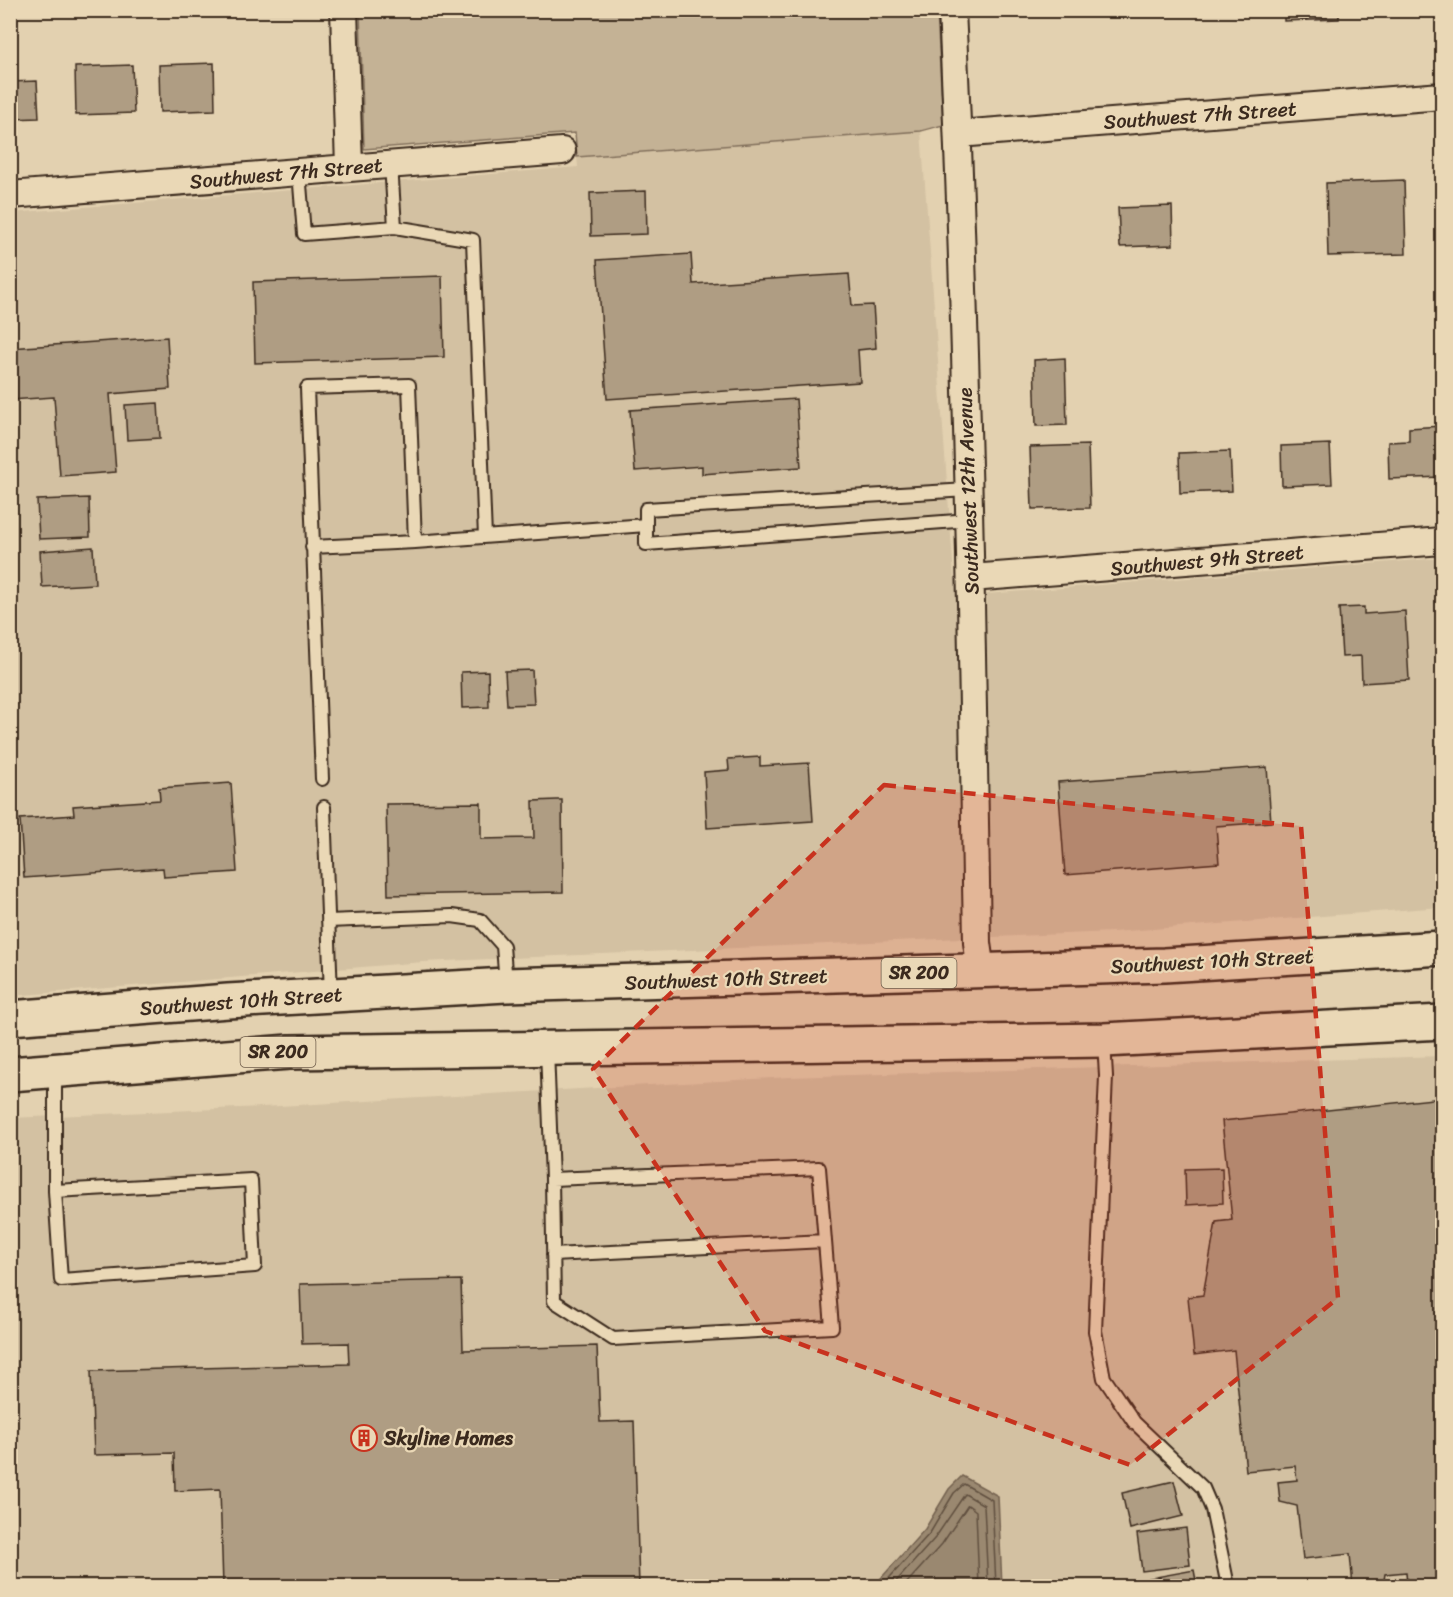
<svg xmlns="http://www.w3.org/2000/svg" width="1453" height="1597" font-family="Sriracha,sans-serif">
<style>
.built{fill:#d3c1a2}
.green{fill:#c4b295;stroke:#806e5a;stroke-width:1.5}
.water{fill:#9a8870;stroke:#74624f;stroke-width:1.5}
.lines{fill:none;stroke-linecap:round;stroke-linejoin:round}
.shore{stroke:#61503f;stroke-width:1.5}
.building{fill:#af9d83;stroke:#3b2a1e;stroke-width:1.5}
.service-casing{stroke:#3b2a1e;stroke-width:16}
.minor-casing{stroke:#3b2a1e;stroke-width:30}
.primary-casing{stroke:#3b2a1e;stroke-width:38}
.service{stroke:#ead8b6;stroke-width:12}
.minor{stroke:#ead8b6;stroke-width:26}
.primary{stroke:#ead8b6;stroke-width:33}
.marked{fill:#c8321e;fill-opacity:0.2;stroke:#c8321e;stroke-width:4.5;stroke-dasharray:12 8;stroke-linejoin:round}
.labels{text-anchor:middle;stroke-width:4.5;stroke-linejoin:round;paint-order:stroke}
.shield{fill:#ead8b6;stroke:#705e4c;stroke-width:1.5}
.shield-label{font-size:18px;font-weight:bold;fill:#3b2a1e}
.street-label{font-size:20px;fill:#3b2a1e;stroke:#ead8b6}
.poi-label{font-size:20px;font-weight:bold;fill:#3b2a1e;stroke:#ead8b6;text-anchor:start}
</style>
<rect width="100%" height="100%" fill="#e3d1b0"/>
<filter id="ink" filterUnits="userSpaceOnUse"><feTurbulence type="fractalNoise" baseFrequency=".0167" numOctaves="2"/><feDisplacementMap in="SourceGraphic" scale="12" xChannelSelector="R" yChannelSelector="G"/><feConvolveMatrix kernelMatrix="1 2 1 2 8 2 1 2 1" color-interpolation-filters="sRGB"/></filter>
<g filter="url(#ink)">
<path class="built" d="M 921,131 L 954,577 L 956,578 L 962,938 L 423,962 L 11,996 L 11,213 L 578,167 L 577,157 Z
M 1442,558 L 1442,907 L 1113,932 L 992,937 L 986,594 Z
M 1442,1056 L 1442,1586 L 1002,1586 L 998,1496 L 949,1489 L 925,1529 L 874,1586 L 11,1586 L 10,1118 L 262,1107 L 789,1077 Z"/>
<path class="green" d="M 360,11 L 937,11 L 943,125 L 921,131 L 577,157 L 575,133 L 364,149 Z"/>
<path class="water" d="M 962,1476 L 998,1496 L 1002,1586 L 874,1586 L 925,1529 L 949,1489 Z"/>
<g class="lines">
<path class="shore" d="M 882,1586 L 930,1533 L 954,1493 L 964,1484 L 992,1500 L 996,1586
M 892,1586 L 935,1538 L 965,1494 L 984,1505 L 988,1586
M 904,1586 L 942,1544 L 968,1505 L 976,1511 L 979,1586"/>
</g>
<path class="building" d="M 1284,10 L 1339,10 L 1339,19 L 1284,21 Z
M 214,63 L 215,110 L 160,112 L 159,65 Z
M 132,65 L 134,113 L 76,115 L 75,67 Z
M 37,81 L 39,118 L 10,119 L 10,82 Z
M 1404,180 L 1406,254 L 1328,256 L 1326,183 Z
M 646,191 L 647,234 L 591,236 L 590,193 Z
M 1172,206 L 1173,245 L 1120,247 L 1118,208 Z
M 691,254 L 693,284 L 849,274 L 852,306 L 873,305 L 876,348 L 858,350 L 860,382 L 607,399 L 597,260 Z
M 442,276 L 444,357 L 255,363 L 253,282 Z
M 167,337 L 170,389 L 110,394 L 116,472 L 60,476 L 54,397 L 10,400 L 10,348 Z
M 1065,358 L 1067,425 L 1036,426 L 1034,360 Z
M 796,399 L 801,467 L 702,474 L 702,466 L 635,471 L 630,410 Z
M 158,403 L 160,438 L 127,440 L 125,405 Z
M 1442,426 L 1442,477 L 1389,479 L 1388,442 L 1409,441 L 1409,428 Z
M 1330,444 L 1332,484 L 1282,486 L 1281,446 Z
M 1088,445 L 1090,508 L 1032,509 L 1030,447 Z
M 1230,451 L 1232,491 L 1180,493 L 1179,453 Z
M 89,498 L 90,537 L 39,539 L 37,500 Z
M 93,547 L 95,584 L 42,587 L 40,551 Z
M 1364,607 L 1364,614 L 1405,611 L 1409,680 L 1362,683 L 1361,656 L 1342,657 L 1339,608 Z
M 532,670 L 534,704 L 507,705 L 505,671 Z
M 488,671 L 489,707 L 462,708 L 461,672 Z
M 760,757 L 760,766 L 809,763 L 813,821 L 707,828 L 704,772 L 729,770 L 728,759 Z
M 1267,767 L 1271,822 L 1216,826 L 1219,863 L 1065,875 L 1058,782 Z
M 231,783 L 237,872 L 164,877 L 163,868 L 24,878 L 20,819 L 74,815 L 73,806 L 160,800 L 159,788 Z
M 557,800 L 562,800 L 563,892 L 388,895 L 386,804 L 481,803 L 481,839 L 534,838 L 533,801 Z
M 1442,1098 L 1442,1582 L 1407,1586 L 1406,1572 L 1385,1574 L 1383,1586 L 1353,1586 L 1350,1554 L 1303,1559 L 1297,1506 L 1280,1502 L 1278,1482 L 1297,1480 L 1295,1466 L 1246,1471 L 1234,1350 L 1194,1355 L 1188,1297 L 1203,1295 L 1216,1222 L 1232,1220 L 1222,1121 Z
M 1222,1168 L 1223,1203 L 1186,1205 L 1185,1169 Z
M 461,1280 L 463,1350 L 597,1346 L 600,1422 L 634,1421 L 639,1586 L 223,1586 L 220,1489 L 175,1491 L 174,1453 L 94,1455 L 91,1371 L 349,1364 L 348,1343 L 302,1344 L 300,1284 Z
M 1174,1481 L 1183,1516 L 1130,1529 L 1122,1493 Z
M 1186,1528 L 1190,1565 L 1142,1571 L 1137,1534 Z
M 1194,1570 L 1197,1586 L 1147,1586 L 1145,1579 Z"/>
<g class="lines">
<defs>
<path id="service" d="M 391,164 L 395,227
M 299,172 L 304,234 L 395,227 L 473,240 L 485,537
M 968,490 L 646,509 L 646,544 L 970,520
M 415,542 L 646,525
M 312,547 L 415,542 L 409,385 L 307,388 L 322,779
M 324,807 L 331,995
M 328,921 L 452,916 L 480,920 L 503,946 L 506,984
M 1104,1041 L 1106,1076 L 1095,1331 L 1104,1378 L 1134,1422 L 1203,1488 L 1212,1509 L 1228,1586
M 547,1050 L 552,1179 L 819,1168 L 832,1327 L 613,1339 L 554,1301 L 552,1179
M 55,1191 L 251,1180 L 255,1266 L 61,1280 L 55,1191 L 55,1073
M 553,1255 L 825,1241"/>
<path id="minor" d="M 344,10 L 349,167
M 952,10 C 967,321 972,632 977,943 L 981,971
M 958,134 L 1442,96
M 10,195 L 562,151
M 971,578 L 1442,541"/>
<path id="primary" d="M 10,1018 L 228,1001 L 506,985 L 1164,965 L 1442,948
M 10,1074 L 289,1052 L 1104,1040 L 1442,1022"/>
</defs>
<use href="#service" class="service-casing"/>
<use href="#minor" class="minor-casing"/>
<use href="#primary" class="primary-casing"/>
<use href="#service" class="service"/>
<use href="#minor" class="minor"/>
<use href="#primary" class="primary"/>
</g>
</g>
<path class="marked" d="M 884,785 L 1301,826 L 1338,1298 L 1130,1465 L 765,1331 L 593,1069 Z"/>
<defs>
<symbol id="building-ring" viewBox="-11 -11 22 22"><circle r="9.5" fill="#ead8b6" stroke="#c8321e" stroke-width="1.5"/><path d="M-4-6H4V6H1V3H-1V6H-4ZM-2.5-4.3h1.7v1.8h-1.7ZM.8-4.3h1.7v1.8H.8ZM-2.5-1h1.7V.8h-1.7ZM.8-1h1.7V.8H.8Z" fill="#c8321e"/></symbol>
</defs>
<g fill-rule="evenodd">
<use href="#building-ring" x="349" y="1423" width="30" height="30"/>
</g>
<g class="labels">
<g class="shield">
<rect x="881.5" y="958" width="75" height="30" rx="4.5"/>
<rect x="240.5" y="1037" width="75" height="30" rx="4.5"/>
</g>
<g class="shield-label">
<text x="919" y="979">SR 200</text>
<text x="278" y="1058">SR 200</text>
</g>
<g class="street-label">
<text transform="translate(1200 115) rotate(-4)" y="7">Southwest 7th Street</text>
<text transform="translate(286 173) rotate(-5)" y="7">Southwest 7th Street</text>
<text transform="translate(968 491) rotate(-92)" y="7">Southwest 12th Avenue</text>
<text transform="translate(1207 560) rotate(-5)" y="7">Southwest 9th Street</text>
<text transform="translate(1212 961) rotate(-3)" y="7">Southwest 10th Street</text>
<text transform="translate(726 979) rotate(-2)" y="7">Southwest 10th Street</text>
<text transform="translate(241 1001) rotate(-4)" y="7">Southwest 10th Street</text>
</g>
<g class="poi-label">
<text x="384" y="1445">Skyline Homes</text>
</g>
</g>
<rect width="1453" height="1597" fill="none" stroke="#ead8b6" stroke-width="36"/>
<rect x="18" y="18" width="1417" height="1561" fill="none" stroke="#3b2a1e" stroke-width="2" filter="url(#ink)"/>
</svg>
